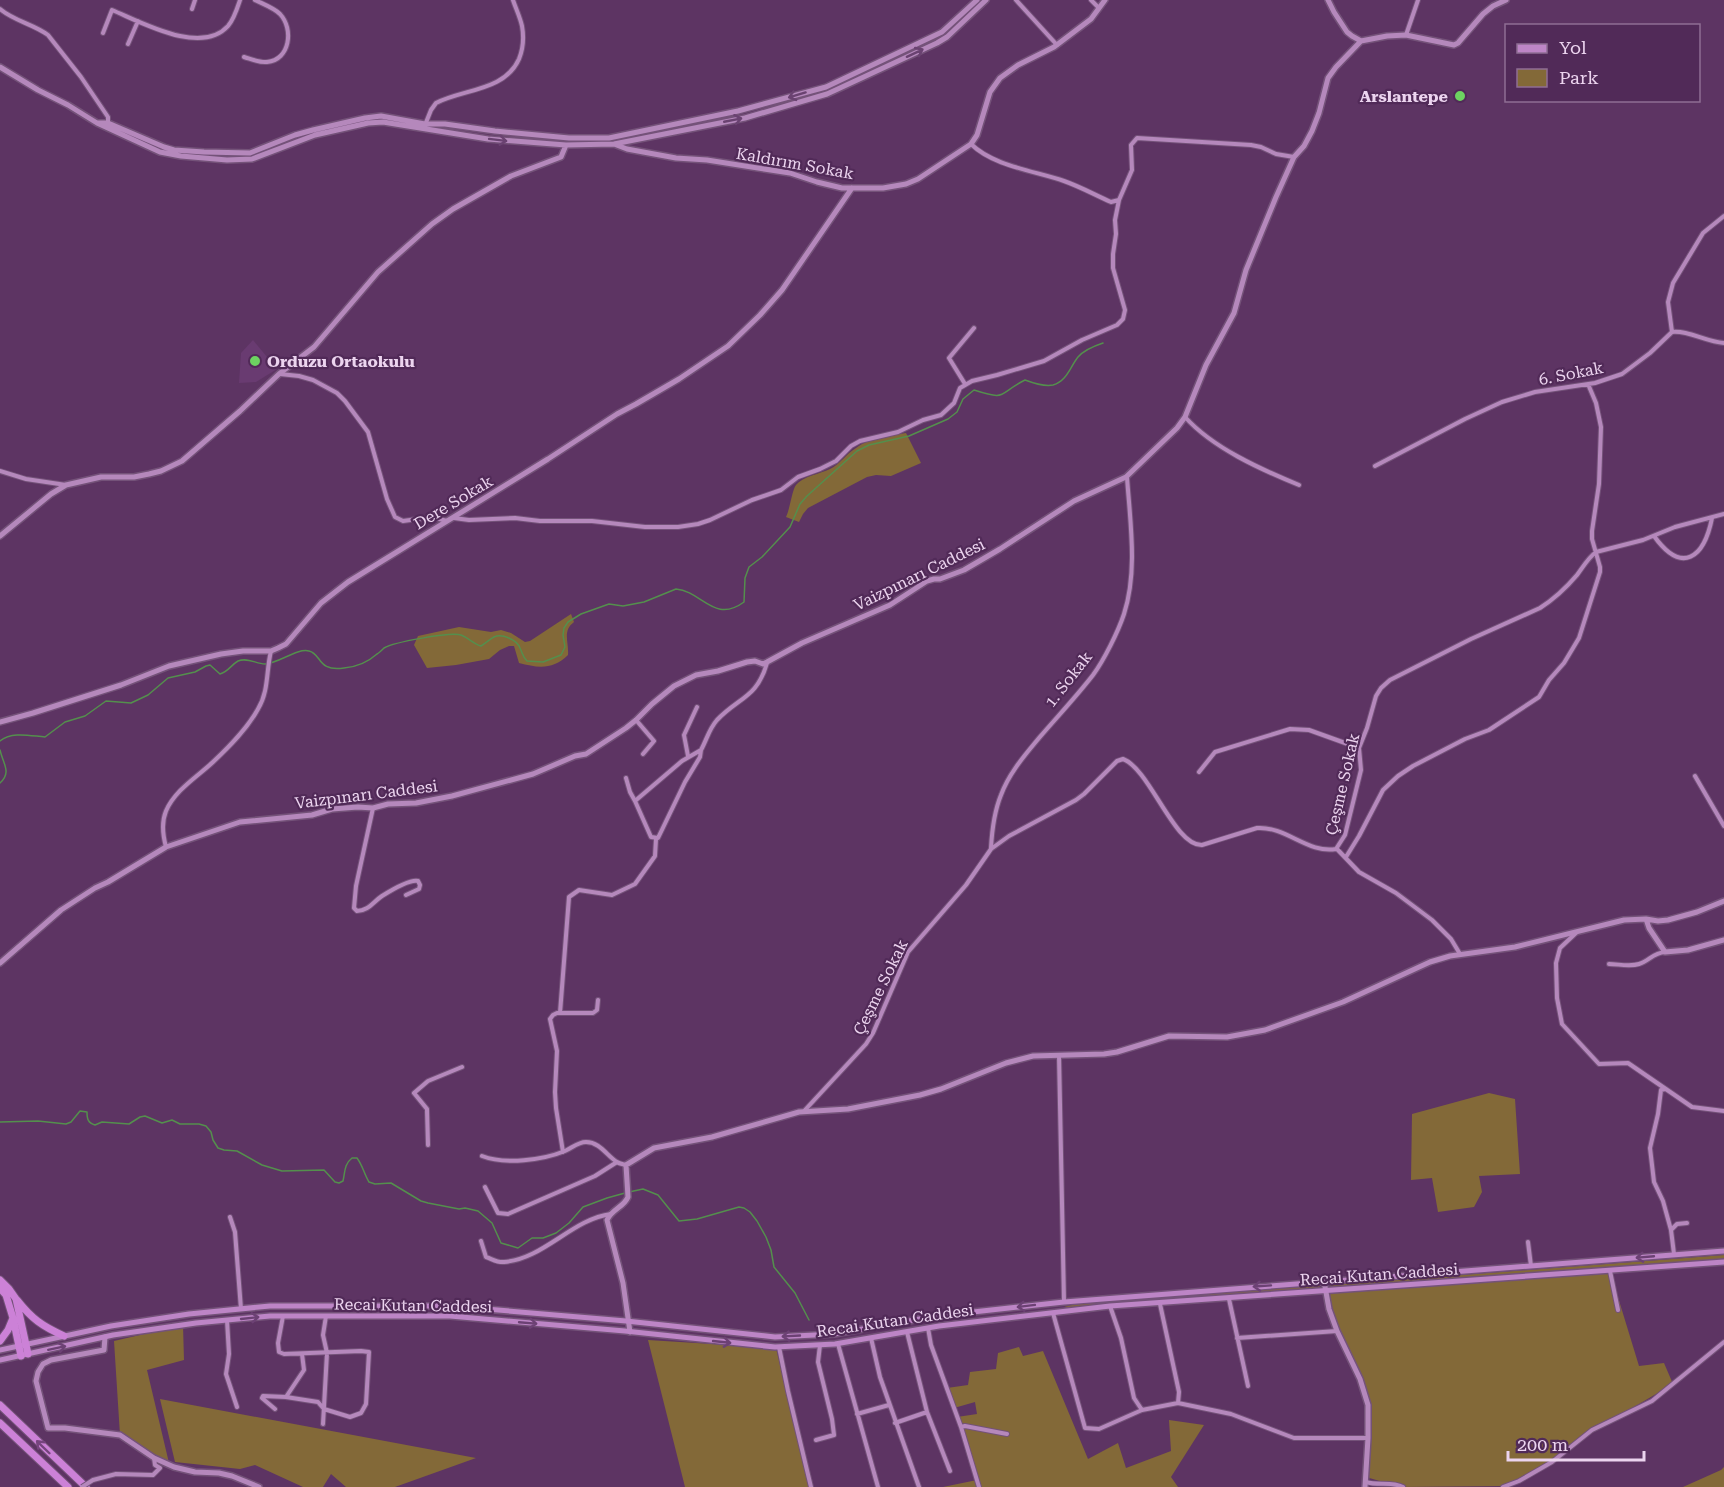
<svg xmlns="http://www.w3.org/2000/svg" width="1724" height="1487" font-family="'Roboto Serif',serif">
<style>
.built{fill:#693b71}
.green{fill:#836938}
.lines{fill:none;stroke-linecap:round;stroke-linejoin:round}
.stream{stroke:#548f4d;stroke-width:1.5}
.minor-casing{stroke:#745279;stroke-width:6}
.tertiary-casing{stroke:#745279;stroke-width:8}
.secondary-casing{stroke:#745279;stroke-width:8}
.trunk-casing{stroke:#745279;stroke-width:9}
.minor{stroke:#b588bc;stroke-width:4}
.tertiary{stroke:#b588bc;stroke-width:5}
.secondary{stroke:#bd85c6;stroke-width:5}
.trunk{stroke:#cc81d7;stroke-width:7}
.minor-bridge-casing{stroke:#745279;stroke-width:6;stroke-linecap:butt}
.minor-bridge{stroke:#b588bc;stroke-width:4}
.oneway{stroke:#6a4271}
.oneway2{stroke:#6c4174}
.oneway3{stroke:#76447e}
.poi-dot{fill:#6dd361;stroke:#512a58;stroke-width:2}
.labels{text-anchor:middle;stroke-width:4.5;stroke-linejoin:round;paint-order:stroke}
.poi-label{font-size:16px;font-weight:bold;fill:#ecd4ef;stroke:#512a58;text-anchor:end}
.street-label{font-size:16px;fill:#ecd4ef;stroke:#512a58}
</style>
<rect width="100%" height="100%" fill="#5d3463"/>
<path class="built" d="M 253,340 L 277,369 L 256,382 L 239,383 L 241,353 Z"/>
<path class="green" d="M 906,433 L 921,463 L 891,476 L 876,475 L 867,477 L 808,508 L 803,514 L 799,522 L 786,517 C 790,509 792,490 796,485 C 803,476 820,474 830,469 C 840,464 846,454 856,448 C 869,438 889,436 906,433 Z
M 571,614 L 574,622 C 562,631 569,642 568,655 C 553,670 538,668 519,663 L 514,646 L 509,646 L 500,650 L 489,659 L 456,665 L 427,668 L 414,645 L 418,636 L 459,627 L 491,632 L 501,630 L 511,633 L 525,642 L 530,641 Z
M 1489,1093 L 1515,1099 L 1520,1174 L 1479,1176 L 1482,1192 L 1474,1207 L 1438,1212 L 1432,1178 L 1411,1180 L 1412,1114 Z
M 1724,1255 L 1724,1259 L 1331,1288 L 1330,1285 Z
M 1610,1271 L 1639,1366 L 1664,1363 L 1673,1384 L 1605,1424 L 1541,1469 L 1523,1476 L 1506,1486 L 1400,1487 L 1366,1477 L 1366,1422 L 1363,1393 L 1337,1331 L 1325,1292 Z
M 1319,1285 L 1320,1289 L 1075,1308 L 1064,1307 L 1076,1304 Z
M 183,1325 L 184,1360 L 147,1370 L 169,1463 L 120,1435 L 114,1341 Z
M 648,1340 L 776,1348 L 809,1487 L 685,1487 Z
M 1019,1347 L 1023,1356 L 1043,1351 L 1088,1459 L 1118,1443 L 1126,1468 L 1171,1451 L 1169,1420 L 1204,1425 L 1171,1477 L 1178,1487 L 943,1487 L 977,1480 L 957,1417 L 977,1414 L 975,1402 L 954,1408 L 947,1388 L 968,1385 L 970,1372 L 996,1369 L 998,1353 Z
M 160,1399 L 476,1458 L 395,1487 L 346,1487 L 331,1474 L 323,1487 L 303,1487 L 255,1465 L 240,1469 L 175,1462 Z
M 1724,1467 L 1724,1487 L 1683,1487 L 1721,1470 Z"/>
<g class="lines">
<path class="stream" d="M 0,741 C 12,731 31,736 45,737 L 65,722 L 85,716 L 106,701 L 131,703 L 148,695 L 168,678 L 195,672 L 206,666 L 210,665 L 220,674 C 228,672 231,665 238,661 C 248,657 256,664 265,664 C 279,663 297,648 309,651 C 322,654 317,672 344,668 C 356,667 368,662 377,654 C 379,653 383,649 384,648 C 394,642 450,632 461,635 C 467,637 474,644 481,646 C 486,643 490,639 494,637 C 502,633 517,640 520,648 C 523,654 522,656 527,661 L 543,662 L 561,655 L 565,647 L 563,635 L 564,628 L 568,622 L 581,614 L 609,604 L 623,606 L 644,602 L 676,589 C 702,591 714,624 744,602 L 745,578 L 749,567 L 762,557 L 790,527 L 800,504 L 807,496 L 857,451 L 869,445 L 909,436 L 948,419 L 957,412 L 963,399 L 974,390 C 1008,401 997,394 1025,380 C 1033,383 1044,387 1053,385 C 1067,381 1070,367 1078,357 C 1084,350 1094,346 1103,343
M 0,750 C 3,764 12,772 0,783
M 0,1122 L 38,1121 L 66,1124 L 71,1122 L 80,1111 L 87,1112 C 87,1119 88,1123 95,1125 L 102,1122 L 129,1124 L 140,1117 L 145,1116 L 162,1123 L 172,1120 L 180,1124 L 199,1124 L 206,1126 L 211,1132 L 213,1140 L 218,1148 L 224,1150 L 237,1151 L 262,1165 L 282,1171 L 324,1170 L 335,1182 L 339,1183 L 343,1181 C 345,1173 344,1164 352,1158 L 357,1158 C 363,1166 364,1174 369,1182 L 375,1184 L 391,1183 L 421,1201 L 428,1203 L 459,1209 L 465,1208 L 478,1211 L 492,1223 L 501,1243 L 518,1248 L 532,1238 L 543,1238 L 556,1233 L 569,1223 L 583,1207 L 607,1198 L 625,1193
M 629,1192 L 643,1189 L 658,1195 L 679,1221 L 697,1219 L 739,1207 L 744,1208 L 750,1212 L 757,1221 L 766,1237 L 771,1250 L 774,1267 L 795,1293 L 809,1320"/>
<defs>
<path id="minor" d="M 1016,0 L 1057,45
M 1091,0 L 1099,8
M 0,9 C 14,21 33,24 48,35 L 81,77 L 108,117 L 108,125
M 192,9 L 195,0
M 103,33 L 112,10 C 141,22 201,56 228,26 C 234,19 237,9 240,0
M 1406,35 L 1418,0
M 128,44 L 138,21
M 244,57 C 251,59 260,63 267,62 C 290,60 294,29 280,14 C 274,8 263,4 255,0
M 425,125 L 431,110 L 436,103 C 463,89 505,91 519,59 C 523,49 524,37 522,26 C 520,17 516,9 513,0
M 971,144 C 993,166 1035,171 1064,181 C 1081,187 1095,195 1111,202 L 1119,200
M 1672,332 C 1688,330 1706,342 1724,343
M 280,374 L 299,376 L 313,380 L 337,393 L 345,401 L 368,432 L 387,499 L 395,517 L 403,521 L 432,517 L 447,521
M 965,384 L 949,358 L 974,328
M 1185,417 C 1213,448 1260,469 1299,485
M 1375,466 L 1465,419 L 1502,402 L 1535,392 L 1595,383 L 1622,374 L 1650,353 L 1672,332 L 1668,302 L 1673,283 L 1703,233 L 1724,216
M 0,471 L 26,479 L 66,485
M 454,518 L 469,520 L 515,518 L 540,521 L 592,521 L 645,527 L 678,527 L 698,524 L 710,520 L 752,500 L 781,490 L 798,477 L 820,469 L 836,461 L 851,446 L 860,441 L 898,432 L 923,420 L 941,415 L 954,403 L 960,388 L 972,381 L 997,375 L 1044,361 L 1082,340 L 1117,325 L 1123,319 L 1125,310 L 1113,268 L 1113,254 L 1116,234 L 1115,220 L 1119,200 L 1132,170 L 1131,145 L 1137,138 L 1251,145 L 1261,147 L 1276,154 L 1294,157
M 1654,536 C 1682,575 1704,558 1712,518
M 636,720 L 654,741 L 643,754
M 701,750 C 707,739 709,729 717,720 C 739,697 757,698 767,663
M 688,756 L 684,735 L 697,707
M 1199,772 L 1215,752 L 1290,729 L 1309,730 L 1359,748
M 1695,776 L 1724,826
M 626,778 L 630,792 L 635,801 L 651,837 L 658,838 L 685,782 L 700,757 L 701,750 L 682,761 L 635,801
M 373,808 L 356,886 L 354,908 L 357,911 C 368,911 373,902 382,896 C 390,891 410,879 418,881 L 420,885 L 419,889 L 406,895
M 166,847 C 163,836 161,823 166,811 C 175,790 197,777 213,762 C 230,746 247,729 258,709 C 269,691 266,671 271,651
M 991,848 C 992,830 994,812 1001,795 C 1009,773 1025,755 1039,738 C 1057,717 1076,697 1093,675 C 1104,660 1118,632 1124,614 C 1138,571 1130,521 1127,477
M 1337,849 L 1359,872 L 1396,893 L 1432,920 L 1451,939 L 1460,954
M 1346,857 L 1359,836 L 1383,790 L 1398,776 L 1413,766 L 1465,739 L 1489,730 L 1539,697 L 1549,680 L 1564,663 L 1579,638 L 1600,572 L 1600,567 L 1592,539 L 1592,531 L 1599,484 L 1601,427 L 1596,403 L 1588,384
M 1577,932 L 1560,948 L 1556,963 L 1557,998 L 1562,1024 L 1599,1064 L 1628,1063 L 1692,1107 L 1724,1111
M 1609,964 C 1618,964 1630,967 1639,964 C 1649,961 1653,953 1665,952
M 560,1013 L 569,897 L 579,890 L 612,895 L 635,884 L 655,856 L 656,839
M 1059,1055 L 1064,1302
M 1665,1089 L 1661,1090 L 1658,1114 L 1650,1148 L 1654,1182 L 1663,1201 L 1671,1230
M 805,1110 L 866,1044 L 873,1033 L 908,952 L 966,885 L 991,849 L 1009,836 L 1076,800 L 1084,794 L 1117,761 L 1123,759 C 1150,769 1174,846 1202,845 L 1257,828 C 1286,826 1308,854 1336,849 L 1345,835 L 1361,770 L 1359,748 L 1367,728 L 1376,696 L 1381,688 L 1390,680 L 1471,639 L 1540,608 C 1554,599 1566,588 1577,575 C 1583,567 1588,558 1596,552 L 1643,540 L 1675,527 L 1724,514
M 428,1145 L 427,1109 L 414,1093 L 428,1081 L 462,1067
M 563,1152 L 556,1108 L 555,1092 L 557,1051 L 550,1019 L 553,1015 L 557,1013 L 593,1013 L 597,1010 L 598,1000
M 482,1156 C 505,1165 543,1160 565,1151 C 572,1148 578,1142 586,1142 C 600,1142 607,1156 617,1162 C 620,1164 623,1164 626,1165
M 485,1187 L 498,1213 L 508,1214 L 595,1176 L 617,1162
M 230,1217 L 235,1232 L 241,1309
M 481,1241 L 486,1257 C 492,1259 498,1263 504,1262 C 544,1259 572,1219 611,1214
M 1528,1242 L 1531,1266
M 1674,1254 L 1671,1230 L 1677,1224 L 1687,1223
M 1610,1271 L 1618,1310
M 1229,1299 L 1248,1386
M 1160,1304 L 1179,1392 L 1178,1403
M 1110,1306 L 1121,1338 L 1134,1398 L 1142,1410
M 1053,1313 L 1085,1428 L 1099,1429 L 1142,1410 L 1178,1403 L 1231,1414 L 1294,1438 L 1368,1438
M 227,1320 L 229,1354 L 226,1374 L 237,1407
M 928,1328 L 931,1345 L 961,1427 L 979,1487
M 871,1338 L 880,1377 L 919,1487
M 1237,1338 L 1337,1331
M 838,1344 L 878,1487
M 779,1347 L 788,1391 L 811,1487
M 286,1397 L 304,1370 L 302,1354
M 275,1409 L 262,1398 L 263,1396 L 286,1397 L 318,1402 L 324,1409 L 350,1417 L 361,1413 L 366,1404 L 369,1352 L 361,1351 L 284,1354 L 279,1352 L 278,1343 L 283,1316
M 927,1412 L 950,1471
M 857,1414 L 889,1405
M 895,1423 L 927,1412 L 907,1332
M 323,1424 L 327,1353 L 323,1335 L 326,1316
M 961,1427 L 965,1426 L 1007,1434
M 816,1440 L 834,1435 L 832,1419 L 818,1362 L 820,1345
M 93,1480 L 116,1474 L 153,1475 L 160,1468 L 155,1465 L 154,1458
M 1366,1482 C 1378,1486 1391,1481 1403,1487
M 1503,1487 L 1519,1481 L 1552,1462 L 1592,1430 L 1652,1401 L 1724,1342"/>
<path id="tertiary" d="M 1328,0 L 1334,12 L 1347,32 L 1352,36 L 1361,41 L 1387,36 L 1406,35 L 1454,45 L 1458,43 L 1483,14 L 1493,6 L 1506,0
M 0,67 L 38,90 L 68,105 L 97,123 L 160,152 L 181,156 L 227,160 L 252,159 L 315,135 L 368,123 L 383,122 L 488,139 L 566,145 L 614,144 L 745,118 L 827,94 L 937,43 L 947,37 L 986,0
M 98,123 L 108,123 L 164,147 L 174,150 L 204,152 L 250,153 L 295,135 L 313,130 L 365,118 L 381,116 L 425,124 L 445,124 L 495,131 L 569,138 L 609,138 L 738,111 L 826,87 L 942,32 L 977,0
M 614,144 L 627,149 L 676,158 L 707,160 L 790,173 L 817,182 L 842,188 L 883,188 L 906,184 L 918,179 L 971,144 L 977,135 L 990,92 L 1000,78 L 1018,65 L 1054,47 L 1091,19 L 1105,0
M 0,536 L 51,494 L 66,485 L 101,477 L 134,477 L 149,474 L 161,471 L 182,461 L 240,411 L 279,374 L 314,347 L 378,272 L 432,224 L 453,209 L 511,176 L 561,157 L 566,145
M 0,722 L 33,713 L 121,685 L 169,666 L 221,654 L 243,651 L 271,651 L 278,648 L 286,644 L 321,603 L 348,582 L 548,459 L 617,414 L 636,404 L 679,379 L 728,346 L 760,315 L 782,290 L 852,188
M 1646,919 L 1649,928 L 1665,952 L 1688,950 L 1724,940
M 0,963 L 61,910 L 95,888 L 108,882 L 166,847 L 240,822 L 312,815 L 332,809 L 358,807 L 373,808 L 388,804 L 416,803 L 452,796 L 533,774 L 575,756 L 586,754 L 626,728 L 636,720 L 652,704 L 674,686 L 696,675 L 718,671 L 747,662 L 755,661 L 763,664 L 767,662 L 802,643 L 890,605 L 927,581 L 934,579 L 940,579 L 964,570 L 1000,549 L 1074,501 L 1126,477 L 1177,428 L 1185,417 L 1206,365 L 1234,313 L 1246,270 L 1276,197 L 1294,157 L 1304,146 L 1312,131 L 1319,113 L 1328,78 L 1336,67 L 1361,41
M 1324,1281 L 1329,1309 L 1337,1331 L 1360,1379 L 1368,1405 L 1368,1438 L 1365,1487
M 630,1332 L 623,1283 L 607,1220 C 612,1209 624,1207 628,1197 L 626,1165 L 654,1148 L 712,1137 L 799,1112 L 848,1109 L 920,1095 L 941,1089 L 1006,1063 L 1033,1056 L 1104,1054 L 1117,1052 L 1169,1036 L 1227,1037 L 1265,1030 L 1343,1002 L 1430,962 L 1450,956 L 1515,947 L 1624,920 L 1646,919 L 1658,921 L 1668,920 L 1697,912 L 1724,901
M 105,1337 L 104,1350 L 51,1360 L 43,1364 L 38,1372 L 36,1381 L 48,1428 L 65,1428 L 120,1435 L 154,1458 L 174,1467 L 195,1472 L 219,1473 L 232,1476 L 259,1487"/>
<path id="secondary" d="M 0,1350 L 111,1326 L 189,1314 L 270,1306 L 450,1306 L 626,1321 L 775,1337 L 834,1334 L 937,1316 L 1064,1302 L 1724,1251
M 0,1360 L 113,1335 L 196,1323 L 270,1316 L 450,1316 L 625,1331 L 775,1347 L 835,1344 L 939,1326 L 1110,1306 L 1724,1262"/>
<path id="trunk" d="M 0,1280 L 9,1289 L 16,1299 L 28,1354
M 0,1288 L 6,1295 L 13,1318 L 8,1330 L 0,1341
M 17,1300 C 32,1319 42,1326 64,1336
M 13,1318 L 21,1356
M 0,1405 L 86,1487
M 0,1423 L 68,1487"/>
</defs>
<use href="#minor" class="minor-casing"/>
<use href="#tertiary" class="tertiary-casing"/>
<use href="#secondary" class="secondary-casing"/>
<use href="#trunk" class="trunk-casing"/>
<use href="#minor" class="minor"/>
<use href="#tertiary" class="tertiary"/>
<use href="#secondary" class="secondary"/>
<use href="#trunk" class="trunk"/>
<defs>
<path id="minor-bridge" d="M 82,1487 L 93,1480"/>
</defs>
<use href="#minor-bridge" class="minor-bridge-casing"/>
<use href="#minor-bridge" class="minor-bridge"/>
</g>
<defs><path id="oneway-shaft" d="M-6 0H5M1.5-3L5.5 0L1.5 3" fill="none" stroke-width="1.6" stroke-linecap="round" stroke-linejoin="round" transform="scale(1.5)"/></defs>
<g class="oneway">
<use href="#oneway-shaft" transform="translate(915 53) rotate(-25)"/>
<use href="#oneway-shaft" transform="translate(797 95) rotate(163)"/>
<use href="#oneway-shaft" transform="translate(733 120) rotate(-11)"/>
<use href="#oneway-shaft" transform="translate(498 140) rotate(7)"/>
</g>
<g class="oneway2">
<use href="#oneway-shaft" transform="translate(1645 1257) rotate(175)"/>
<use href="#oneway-shaft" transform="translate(1262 1286) rotate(176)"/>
<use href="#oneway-shaft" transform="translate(1026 1306) rotate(173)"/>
<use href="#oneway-shaft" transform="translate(250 1318) rotate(-6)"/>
<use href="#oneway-shaft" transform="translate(528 1323) rotate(5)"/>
<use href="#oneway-shaft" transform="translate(791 1336) rotate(177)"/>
<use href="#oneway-shaft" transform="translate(722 1342) rotate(6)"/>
<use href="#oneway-shaft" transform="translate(57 1348) rotate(-12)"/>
</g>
<use class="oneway3" href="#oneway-shaft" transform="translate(43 1447) rotate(-136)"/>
<g class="poi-dot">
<circle cx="1460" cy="96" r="6"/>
<circle cx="255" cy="361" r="6"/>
</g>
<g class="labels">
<g class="poi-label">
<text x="1448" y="102">Arslantepe</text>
<text x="267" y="367" text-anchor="start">Orduzu Ortaokulu</text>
</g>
<g class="street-label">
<text transform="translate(795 163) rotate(10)" y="6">Kaldırım Sokak</text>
<text transform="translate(1571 373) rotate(-11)" y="6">6. Sokak</text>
<text transform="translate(453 502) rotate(-31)" y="6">Dere Sokak</text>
<text transform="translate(919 574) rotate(-26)" y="6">Vaizpınarı Caddesi</text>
<text transform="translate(1068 679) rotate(-52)" y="6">1. Sokak</text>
<text transform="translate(1342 784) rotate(-77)" y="6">Çeşme Sokak</text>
<text transform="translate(366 794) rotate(-7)" y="6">Vaizpınarı Caddesi</text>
<text transform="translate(880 987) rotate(-64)" y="6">Çeşme Sokak</text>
<text transform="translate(1379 1274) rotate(-4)" y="6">Recai Kutan Caddesi</text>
<text transform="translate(413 1305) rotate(1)" y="6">Recai Kutan Caddesi</text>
<text transform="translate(895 1320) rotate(-8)" y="6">Recai Kutan Caddesi</text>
</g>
</g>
<rect x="1505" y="24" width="195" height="78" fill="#512a58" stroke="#8f6e94" stroke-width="1.5"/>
<rect x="1517" y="44" width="30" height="9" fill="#bd85c6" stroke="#8f6e94" stroke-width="1.5"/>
<text x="1559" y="54" font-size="18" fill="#ecd4ef">Yol</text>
<rect x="1517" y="69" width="30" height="18" fill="#836938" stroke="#8f6e94" stroke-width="1.5"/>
<text x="1559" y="84" font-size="18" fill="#ecd4ef">Park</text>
<path d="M1508 1451v9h136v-9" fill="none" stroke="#ecd4ef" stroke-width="3"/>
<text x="1517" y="1451" font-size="18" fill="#ecd4ef" stroke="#512a58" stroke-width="4.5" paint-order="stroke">200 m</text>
</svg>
